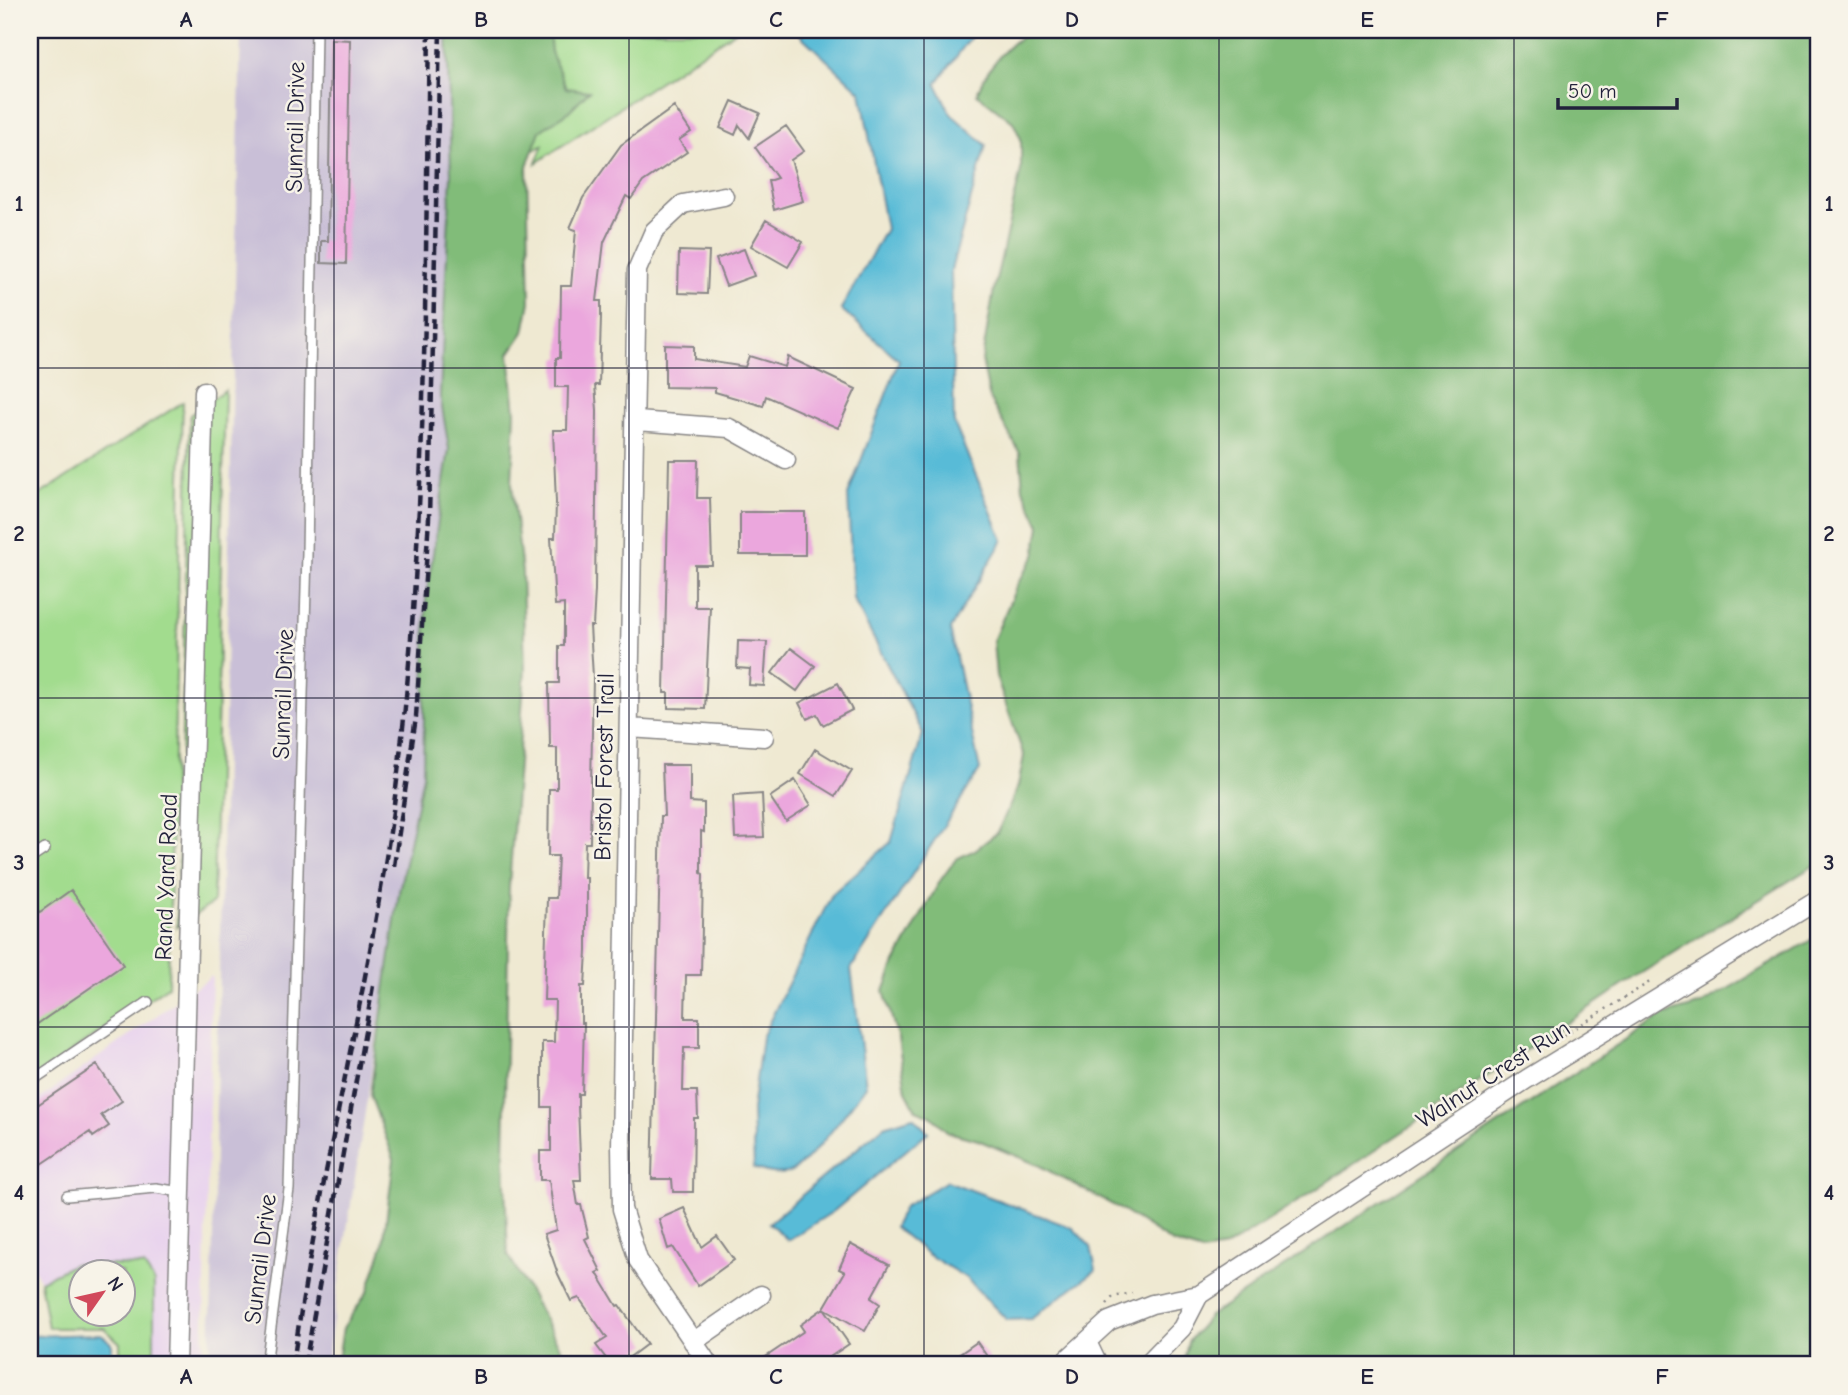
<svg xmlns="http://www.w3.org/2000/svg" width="1848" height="1395" font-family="'Comic Neue',sans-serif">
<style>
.built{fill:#e8d2ee}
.industrial{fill:#c9bfd7}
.green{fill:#a2dc8e;stroke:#627f64;stroke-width:2;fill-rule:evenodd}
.forest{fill:#81bc79;stroke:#526f5a;stroke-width:2}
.water{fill:#59bbd7;stroke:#3e6e89;stroke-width:2}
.building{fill:#eba7dd}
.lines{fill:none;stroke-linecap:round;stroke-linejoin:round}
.lane-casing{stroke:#888686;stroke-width:12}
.street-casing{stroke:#888686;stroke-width:21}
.path{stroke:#888686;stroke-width:2.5;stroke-dasharray:2 5;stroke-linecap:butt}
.lane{stroke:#fff;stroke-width:9}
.street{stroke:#fff;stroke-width:18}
.rail{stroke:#22223b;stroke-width:4.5;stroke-dasharray:10 5;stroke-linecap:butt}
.grid{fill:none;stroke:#22223b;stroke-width:2;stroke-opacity:0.55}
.labels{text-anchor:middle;stroke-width:5;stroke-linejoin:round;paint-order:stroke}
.street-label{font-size:24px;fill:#22223b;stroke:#f7f3e8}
.neatline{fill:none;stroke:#22223b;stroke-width:2.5}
.grid-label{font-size:23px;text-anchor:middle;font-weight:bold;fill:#22223b}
</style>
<rect width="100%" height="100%" fill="#f7f3e8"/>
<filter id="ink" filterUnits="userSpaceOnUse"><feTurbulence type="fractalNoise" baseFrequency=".0143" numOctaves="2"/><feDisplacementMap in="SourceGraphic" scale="14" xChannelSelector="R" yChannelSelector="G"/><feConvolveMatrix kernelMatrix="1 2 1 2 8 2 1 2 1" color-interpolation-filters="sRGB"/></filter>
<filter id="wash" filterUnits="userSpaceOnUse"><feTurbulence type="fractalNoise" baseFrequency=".00686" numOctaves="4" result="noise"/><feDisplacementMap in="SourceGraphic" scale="28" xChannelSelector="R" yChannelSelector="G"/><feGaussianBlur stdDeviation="1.57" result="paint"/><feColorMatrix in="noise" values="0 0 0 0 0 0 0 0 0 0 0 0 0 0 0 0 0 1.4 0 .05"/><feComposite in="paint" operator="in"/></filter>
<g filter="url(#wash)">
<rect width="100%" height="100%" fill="#efe9d2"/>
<path class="built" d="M 212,976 L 203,1365 L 154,1365 L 154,1281 L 144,1266 L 74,1264 L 40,1281 L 30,1261 L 30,1106 Z"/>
<path class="industrial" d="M 241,30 L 447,30 L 451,175 L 440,395 L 449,449 L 426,599 L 423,775 L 399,892 L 326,1365 L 210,1365 Z"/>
<path class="green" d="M 528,30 L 737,30 L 536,163 L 543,145 L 530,152 Z
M 225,390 L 213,903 L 177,927 L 190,415 Z
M 183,402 L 168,986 L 30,1080 L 30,501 Z
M 74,1264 L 144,1266 L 154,1281 L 154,1365 L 120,1365 L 120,1343 L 104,1328 L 48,1328 L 40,1281 ZM 122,1272 L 122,1314 L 80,1314 L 80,1272 Z"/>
<path class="forest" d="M 447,30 L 549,30 L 551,52 L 566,88 L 589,91 L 567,113 L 540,131 L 527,166 L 530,302 L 524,332 L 509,354 L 515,412 L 512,484 L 522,572 L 525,669 L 509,887 L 504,1160 L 508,1254 L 570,1365 L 337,1365 L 343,1328 L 368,1291 L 383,1245 L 394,1159 L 370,1095 L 399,892 L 423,775 L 426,599 L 449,449 L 440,395 L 451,175 Z
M 1032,30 L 1818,30 L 1818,863 L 1640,974 L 1285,1210 L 1225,1248 L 1202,1252 L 1173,1243 L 1115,1206 L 1038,1165 L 978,1140 L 948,1132 L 931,1116 L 916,1110 L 906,1091 L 898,1039 L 884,991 L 895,963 L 940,881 L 956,859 L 975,850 L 998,832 L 1018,786 L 1024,756 L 996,676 L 993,641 L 1018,583 L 1035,556 L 1040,526 L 1023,489 L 1020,453 L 990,400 L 982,360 L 994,289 L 1021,170 L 1021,139 L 1013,122 L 977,94 C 986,68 1008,43 1032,30 Z
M 1818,936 L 1818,1365 L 1183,1365 L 1188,1342 L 1209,1316 L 1661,1016 L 1702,1004 Z"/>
<path class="water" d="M 808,30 L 976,30 L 936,84 L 951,114 L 986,145 L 951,270 L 954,423 L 1003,540 L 950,629 L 980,770 L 851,969 L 866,1086 C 851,1105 808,1168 786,1173 C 774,1175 764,1172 754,1168 L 752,1110 L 762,1037 L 832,894 L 891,842 L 923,733 L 853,599 L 848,495 L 899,360 L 841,309 L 886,229 L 861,92 L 800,35 Z
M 913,1117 L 928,1132 L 834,1211 L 788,1240 L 769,1223 L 884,1126 Z
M 947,1181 L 1073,1228 L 1091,1247 L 1096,1270 L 1031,1319 L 1007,1320 L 966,1278 L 929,1255 L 894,1227 L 904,1207 Z
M 101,1334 L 112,1344 L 112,1365 L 30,1365 L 30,1336 Z"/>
<g id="blocks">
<path class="building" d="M 331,39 L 350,40 L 346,264 L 321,263 L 321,241 L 328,241 Z
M 732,101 L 760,113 L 749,138 L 739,125 L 735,135 L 720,128 Z
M 674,107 L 691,132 L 679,140 L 687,152 L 643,182 L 631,199 L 626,196 L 604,242 L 597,301 L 601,301 L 601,316 L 599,385 L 595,385 L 597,410 L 595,590 L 593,626 L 590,626 L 593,677 L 590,843 L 585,843 L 584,878 L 587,878 L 587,951 L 585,986 L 581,986 L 581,1023 L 584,1023 L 582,1094 L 578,1094 L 578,1107 L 581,1180 L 574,1180 L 578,1205 L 581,1205 L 589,1237 L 585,1239 L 601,1271 L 597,1273 L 617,1306 L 619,1305 L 647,1344 L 619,1365 L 611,1365 L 596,1345 L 607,1338 L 579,1298 L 571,1301 L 558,1274 L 544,1234 L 556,1230 L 549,1180 L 540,1180 L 540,1151 L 551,1151 L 551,1107 L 542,1107 L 542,1042 L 554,1042 L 555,1000 L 544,1000 L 547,898 L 556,898 L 558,856 L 548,856 L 549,789 L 557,789 L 557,748 L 550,748 L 549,683 L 559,683 L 559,646 L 564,646 L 564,604 L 555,605 L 551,538 L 555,538 L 556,502 L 553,430 L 567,430 L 568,387 L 556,387 L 556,358 L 560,358 L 561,286 L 571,286 L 576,230 L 570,228 L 583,198 L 621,145 Z
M 786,126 L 804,151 L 791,160 L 803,201 L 774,210 L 768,181 L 777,178 L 755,147 Z
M 766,220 L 803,242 L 788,267 L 751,246 Z
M 744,249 L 754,276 L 726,286 L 716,259 Z
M 679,251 L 709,252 L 707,294 L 678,293 Z
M 665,345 L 694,346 L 694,359 L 745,367 L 749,356 L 785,367 L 788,357 L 856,389 L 838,428 L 766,396 L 763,406 L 715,392 L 715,388 L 665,387 Z
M 669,460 L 698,460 L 697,498 L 710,498 L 712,565 L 695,565 L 695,607 L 710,607 L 705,709 L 668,708 L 668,693 L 664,693 Z
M 740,512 L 805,512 L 805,555 L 740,555 Z
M 738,641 L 767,642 L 764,686 L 749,685 L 750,669 L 737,668 Z
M 791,648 L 815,666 L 797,691 L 772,673 Z
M 838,683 L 852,710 L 823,725 L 817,714 L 807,719 L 799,703 Z
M 815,749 L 852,771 L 836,796 L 800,774 Z
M 662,765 L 690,765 L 690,802 L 704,803 L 704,832 L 701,831 L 701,873 L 703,874 L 701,975 L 686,975 L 685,1018 L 699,1018 L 699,1048 L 684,1048 L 683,1091 L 697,1091 L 698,1118 L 694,1118 L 693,1192 L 673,1192 L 672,1179 L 652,1179 L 661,816 L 664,816 Z
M 795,780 L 811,805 L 786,821 L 770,797 Z
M 762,794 L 764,837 L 735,838 L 733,796 Z
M 71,890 L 123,965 L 30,1029 L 30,919 Z
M 97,1065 L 122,1101 L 101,1115 L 109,1126 L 93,1137 L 90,1132 L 36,1168 L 30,1160 L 30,1110 Z
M 684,1208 L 702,1247 L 717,1236 L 734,1260 L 698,1286 L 673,1247 L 668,1249 L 659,1219 Z
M 850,1244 L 889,1265 L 871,1298 L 880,1304 L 865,1331 L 824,1308 L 845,1272 L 839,1269 Z
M 824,1308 L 849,1344 L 818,1365 L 754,1365 L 804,1331 L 800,1325 Z
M 977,1342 L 993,1365 L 944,1365 Z"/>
</g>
</g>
<g filter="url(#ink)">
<use href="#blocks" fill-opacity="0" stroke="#888686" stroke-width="2"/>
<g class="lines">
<defs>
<path id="lane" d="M 30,859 L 45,849
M 30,1082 L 148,1002
M 67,1196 L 156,1188 L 181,1192
M 267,1358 L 289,1189 L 307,553 L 316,30"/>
<path id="street" d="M 637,421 L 729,428 L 786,460
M 629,728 L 764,737
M 693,1342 L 761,1295
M 1087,1342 L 1098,1365
M 176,1365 L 204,391
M 709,1365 L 638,1260 L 622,1209 L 621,1146 L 637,270 L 654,231 L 683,204 L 724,196
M 1061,1365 L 1109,1321 L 1152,1304 L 1199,1295 L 1527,1079 L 1818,900
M 1146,1365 L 1182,1328 L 1199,1295"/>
</defs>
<use href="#lane" class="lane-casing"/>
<use href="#street" class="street-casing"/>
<path class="path" d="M 1564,1035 L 1653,980
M 1107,1304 L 1113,1297 L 1132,1293"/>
<use href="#lane" class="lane"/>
<use href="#street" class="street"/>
<path class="rail" d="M 394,866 L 416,717 L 429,518 L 440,30
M 293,1365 C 321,1158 379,954 401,746 C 427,509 425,268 429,30
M 305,1365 L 373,986"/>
</g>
</g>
<path class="grid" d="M 334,30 L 334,1365M 629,30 L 629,1365M 924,30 L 924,1365M 1219,30 L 1219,1365M 1514,30 L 1514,1365M 30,368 L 1818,368M 30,698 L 1818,698M 30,1027 L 1818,1027"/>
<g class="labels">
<g class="street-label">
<text transform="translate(295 127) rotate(-89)" y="8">Sunrail Drive</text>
<text transform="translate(283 694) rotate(-88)" y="8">Sunrail Drive</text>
<text transform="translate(604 767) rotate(-89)" y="8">Bristol Forest Trail</text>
<text transform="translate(166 877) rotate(-88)" y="8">Rand Yard Road</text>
<text transform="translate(1493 1074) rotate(-33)" y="8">Walnut Crest Run</text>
<text transform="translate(260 1259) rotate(-83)" y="8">Sunrail Drive</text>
</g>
</g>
<rect width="1848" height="1395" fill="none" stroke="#f7f3e8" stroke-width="77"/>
<g transform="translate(102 1293) rotate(56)"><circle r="33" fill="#f7f3e8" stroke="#a29fa3" stroke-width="2"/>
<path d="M0-5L12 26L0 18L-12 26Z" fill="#d1495b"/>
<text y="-10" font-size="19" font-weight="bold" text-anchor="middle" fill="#22223b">N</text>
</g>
<path d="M1558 98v10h119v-10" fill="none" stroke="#22223b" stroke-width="3.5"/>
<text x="1568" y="98" font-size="21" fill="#22223b" stroke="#f7f3e8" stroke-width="5" paint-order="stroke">50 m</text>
<rect x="38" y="38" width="1772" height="1318" class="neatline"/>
<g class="grid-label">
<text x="186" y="27">A</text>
<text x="481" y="27">B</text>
<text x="776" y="27">C</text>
<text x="1072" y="27">D</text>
<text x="1367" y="27">E</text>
<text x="1662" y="27">F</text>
<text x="19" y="211">1</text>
<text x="1829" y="211">1</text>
<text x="19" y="541">2</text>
<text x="1829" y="541">2</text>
<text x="19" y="870">3</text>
<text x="1829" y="870">3</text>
<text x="19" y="1200">4</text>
<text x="1829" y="1200">4</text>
<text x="186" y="1384">A</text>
<text x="481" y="1384">B</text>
<text x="776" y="1384">C</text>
<text x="1072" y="1384">D</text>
<text x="1367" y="1384">E</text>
<text x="1662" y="1384">F</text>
</g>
</svg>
